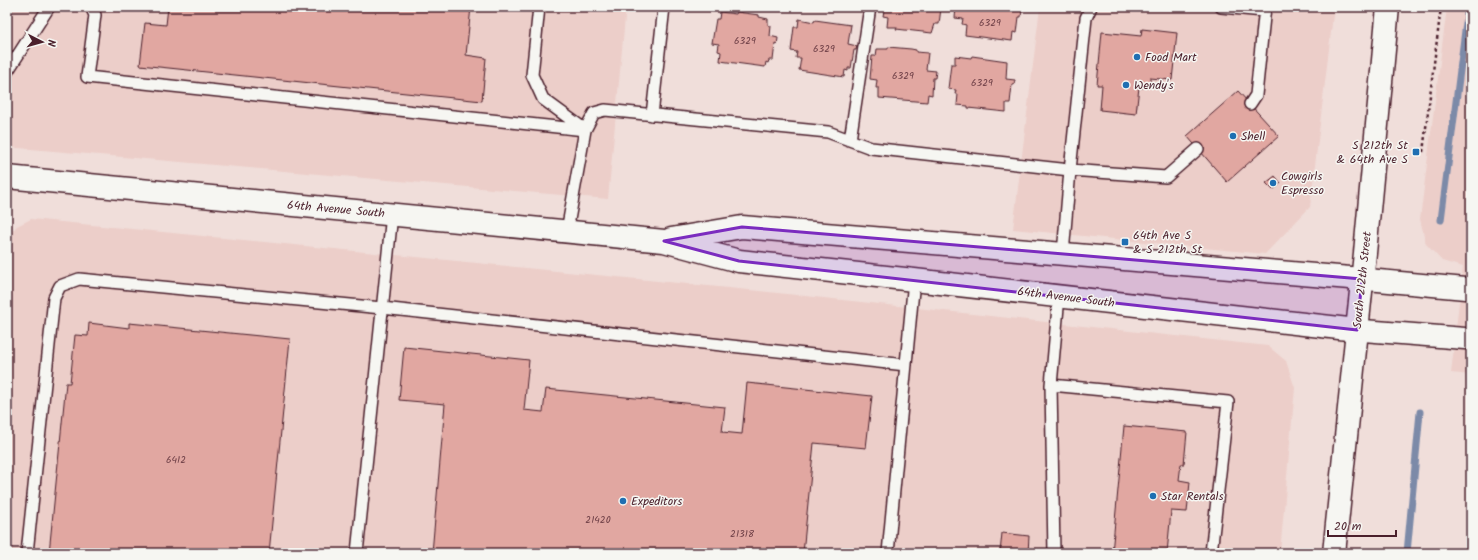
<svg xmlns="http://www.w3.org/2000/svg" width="1478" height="560" font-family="Kalam,sans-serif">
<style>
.built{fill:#eccec9}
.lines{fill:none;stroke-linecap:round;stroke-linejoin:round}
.stream{stroke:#7c8aa8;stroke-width:7}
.building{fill:#e1a7a1;stroke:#4a1f2b}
.service-casing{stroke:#4a1f2b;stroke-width:14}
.minor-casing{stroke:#4a1f2b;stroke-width:24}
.tertiary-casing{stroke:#4a1f2b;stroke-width:25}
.primary-casing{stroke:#4a1f2b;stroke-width:25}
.path{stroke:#4a1f2b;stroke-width:2.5;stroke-dasharray:3 3;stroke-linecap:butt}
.service{stroke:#f6f6f2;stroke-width:11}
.minor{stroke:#f6f6f2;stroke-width:21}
.tertiary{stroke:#f6f6f2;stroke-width:22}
.primary{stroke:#f6f6f2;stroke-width:22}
.marked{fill:#7b2cbf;fill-opacity:0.2;stroke:#7b2cbf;stroke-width:3;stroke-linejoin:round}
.poi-dot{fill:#1f6fb2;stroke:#f6f6f2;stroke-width:1.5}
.labels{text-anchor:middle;stroke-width:3;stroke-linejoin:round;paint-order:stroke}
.number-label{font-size:10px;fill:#704148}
.poi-label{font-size:12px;fill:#4a1f2b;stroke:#f6f6f2;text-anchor:start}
.street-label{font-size:12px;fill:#4a1f2b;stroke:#f6f6f2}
</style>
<rect width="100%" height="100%" fill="#f0deda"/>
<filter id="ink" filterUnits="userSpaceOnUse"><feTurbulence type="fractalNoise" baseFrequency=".025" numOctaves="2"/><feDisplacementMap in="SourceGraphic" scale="8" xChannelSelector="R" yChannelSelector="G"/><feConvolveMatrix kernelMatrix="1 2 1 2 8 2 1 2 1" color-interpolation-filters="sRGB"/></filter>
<g filter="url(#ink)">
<path class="built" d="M 7,7 L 626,7 L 608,199 L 7,147 Z
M 1040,7 L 1334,7 L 1310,207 L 1265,254 L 1013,229 Z
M 1447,7 L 1471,7 L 1471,375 L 1451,373 L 1463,267 L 1442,261 L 1426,244 L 1420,219 Z
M 31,219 L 759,291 L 1268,346 L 1286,361 L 1295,388 L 1280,553 L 7,553 L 7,237 L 17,226 Z"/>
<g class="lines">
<path class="stream" d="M 1441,220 L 1468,7
M 1407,553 L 1420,412"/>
</g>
<path class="building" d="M 168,7 L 471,7 L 466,55 L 486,58 L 482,101 L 140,65 L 145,23 L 166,25 Z
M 878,7 L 943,7 L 942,9 L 941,8 L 939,24 L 935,24 L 932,33 L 896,29 L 897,27 L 887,27 L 888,17 L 883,16 L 884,11 L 877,10 Z
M 956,7 L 1013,7 L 1013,8 L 1022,9 L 1021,17 L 1019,17 L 1017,33 L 1013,32 L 1012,41 L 965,35 L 966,25 L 962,24 L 963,19 L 955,18 Z
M 720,12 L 736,14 L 737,12 L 759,15 L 759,17 L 768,19 L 768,25 L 771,26 L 770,36 L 778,38 L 777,45 L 775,44 L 773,60 L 769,60 L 768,63 L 766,62 L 765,67 L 720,61 L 721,52 L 718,51 L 719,44 L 712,43 L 716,19 L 719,19 Z
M 799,19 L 814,22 L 815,20 L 851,25 L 848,44 L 857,46 L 856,50 L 854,50 L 851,68 L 848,68 L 848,71 L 845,70 L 844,77 L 799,70 L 801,58 L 796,58 L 797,52 L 791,51 L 794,27 L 798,27 Z
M 1142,29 L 1177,33 L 1172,80 L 1150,78 L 1150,82 L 1147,86 L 1142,88 L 1139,87 L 1136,114 L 1100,110 L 1102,85 L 1097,85 L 1102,32 L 1141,36 Z
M 888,47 L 911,49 L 916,50 L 916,52 L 928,53 L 926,70 L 936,71 L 935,78 L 933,78 L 932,95 L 928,94 L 927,102 L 879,98 L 879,88 L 876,88 L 877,80 L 870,79 L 872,56 L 876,56 L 877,49 L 888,49 Z
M 955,56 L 971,58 L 972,56 L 1007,61 L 1006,79 L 1015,80 L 1014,85 L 1012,85 L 1010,103 L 1006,103 L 1006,112 L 968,108 L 968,106 L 957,105 L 958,94 L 955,94 L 956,90 L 948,89 L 951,64 L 955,64 Z
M 1238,91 L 1279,136 L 1227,182 L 1187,136 Z
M 1275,176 L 1281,183 L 1273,190 L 1266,183 Z
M 89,323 L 129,328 L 129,323 L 290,339 L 269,553 L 49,553 L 66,383 L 70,383 L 75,335 L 88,336 Z
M 404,347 L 529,360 L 524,410 L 543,412 L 546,389 L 725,407 L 722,432 L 742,434 L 747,383 L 872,396 L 866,448 L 814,443 L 803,553 L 432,553 L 445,404 L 399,400 Z
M 1124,426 L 1187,432 L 1184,464 L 1181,464 L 1179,480 L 1190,482 L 1187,512 L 1171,511 L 1167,553 L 1112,553 Z
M 1002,533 L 1029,536 L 1028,553 L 1000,553 Z"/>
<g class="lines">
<defs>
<path id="service" d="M 91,7 L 95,15 L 87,77 L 585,130
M 539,7 L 532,75 L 543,99 L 584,129
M 1091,7 L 1086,18 L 1070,170 L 1166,177 L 1198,149
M 1221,7 L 1264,11
M 7,72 L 49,7
M 1250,104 L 1256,95 L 1265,7
M 652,115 L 664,7
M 850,140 L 870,7
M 567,231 L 585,130 L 594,113 L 605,110 L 828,132 L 871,148 L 1070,170 L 1063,254
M 1059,296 L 1051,385 L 1228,402 L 1211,553
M 1051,385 L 1054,553
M 27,553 L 54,298 L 60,286 L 79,279 L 382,308 L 906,365
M 357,553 L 392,214
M 888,553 L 914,280"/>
<path id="minor" d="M 1362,279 L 1471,289
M 1357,330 L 1471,339"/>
<path id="tertiary" d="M 7,177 L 664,241 L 739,261 L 914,280 L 1357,330
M 671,239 L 742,227 L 1362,279"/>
<path id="primary" d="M 1334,553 L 1365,253 L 1388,7"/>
</defs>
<use href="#service" class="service-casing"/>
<use href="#minor" class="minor-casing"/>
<use href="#tertiary" class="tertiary-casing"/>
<use href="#primary" class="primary-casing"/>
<path class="path" d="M 1423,152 L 1441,7"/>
<use href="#service" class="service"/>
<use href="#minor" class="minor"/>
<use href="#tertiary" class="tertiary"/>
<use href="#primary" class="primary"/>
</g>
</g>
<path class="marked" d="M 742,227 L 1362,279 L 1357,330 L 739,261 L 664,241 Z"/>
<g class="poi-dot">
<circle cx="1137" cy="57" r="4"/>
<circle cx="1126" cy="85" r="4"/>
<circle cx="1233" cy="136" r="4"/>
<rect x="1412" y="148" width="8" height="8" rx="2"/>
<circle cx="1273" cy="183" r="4"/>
<rect x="1121" y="238" width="8" height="8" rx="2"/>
<circle cx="1153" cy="496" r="4"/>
<circle cx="623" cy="501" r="4"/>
</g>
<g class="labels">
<g class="number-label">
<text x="990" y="26">6329</text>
<text x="745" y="44">6329</text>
<text x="824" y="52">6329</text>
<text x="903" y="79">6329</text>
<text x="982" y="86">6329</text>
<text x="176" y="463">6412</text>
<text x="598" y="523">21420</text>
<text x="742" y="537">21318</text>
</g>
<g class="poi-label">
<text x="1145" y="61">Food Mart</text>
<text x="1134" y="89">Wendy's</text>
<text x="1241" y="140">Shell</text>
<text x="1408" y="149" text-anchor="end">S 212th St<tspan x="1408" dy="14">&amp; 64th Ave S</tspan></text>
<text x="1281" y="180">Cowgirls<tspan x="1281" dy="14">Espresso</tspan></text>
<text x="1133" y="239">64th Ave S<tspan x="1133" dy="14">&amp; S 212th St</tspan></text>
<text x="1161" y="500">Star Rentals</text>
<text x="631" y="505">Expeditors</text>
</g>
<g class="street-label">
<text transform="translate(336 209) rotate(5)" y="4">64th Avenue South</text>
<text transform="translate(1362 280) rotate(-84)" y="4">South 212th Street</text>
<text transform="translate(1066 297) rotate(7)" y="4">64th Avenue South</text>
</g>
</g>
<rect width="1478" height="560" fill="none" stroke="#f6f6f2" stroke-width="24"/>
<rect x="12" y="12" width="1454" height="536" fill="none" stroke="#4a1f2b" stroke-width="1.5" filter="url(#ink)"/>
<g transform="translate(42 42) rotate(96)" stroke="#f6f6f2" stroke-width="3" paint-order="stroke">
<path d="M0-3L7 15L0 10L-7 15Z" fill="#4a1f2b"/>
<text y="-6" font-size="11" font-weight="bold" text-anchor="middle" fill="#4a1f2b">N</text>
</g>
<path d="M1328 530v6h68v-6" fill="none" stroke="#4a1f2b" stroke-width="2"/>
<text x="1334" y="530" font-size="12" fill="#4a1f2b" stroke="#f6f6f2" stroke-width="3" paint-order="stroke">20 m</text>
</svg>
